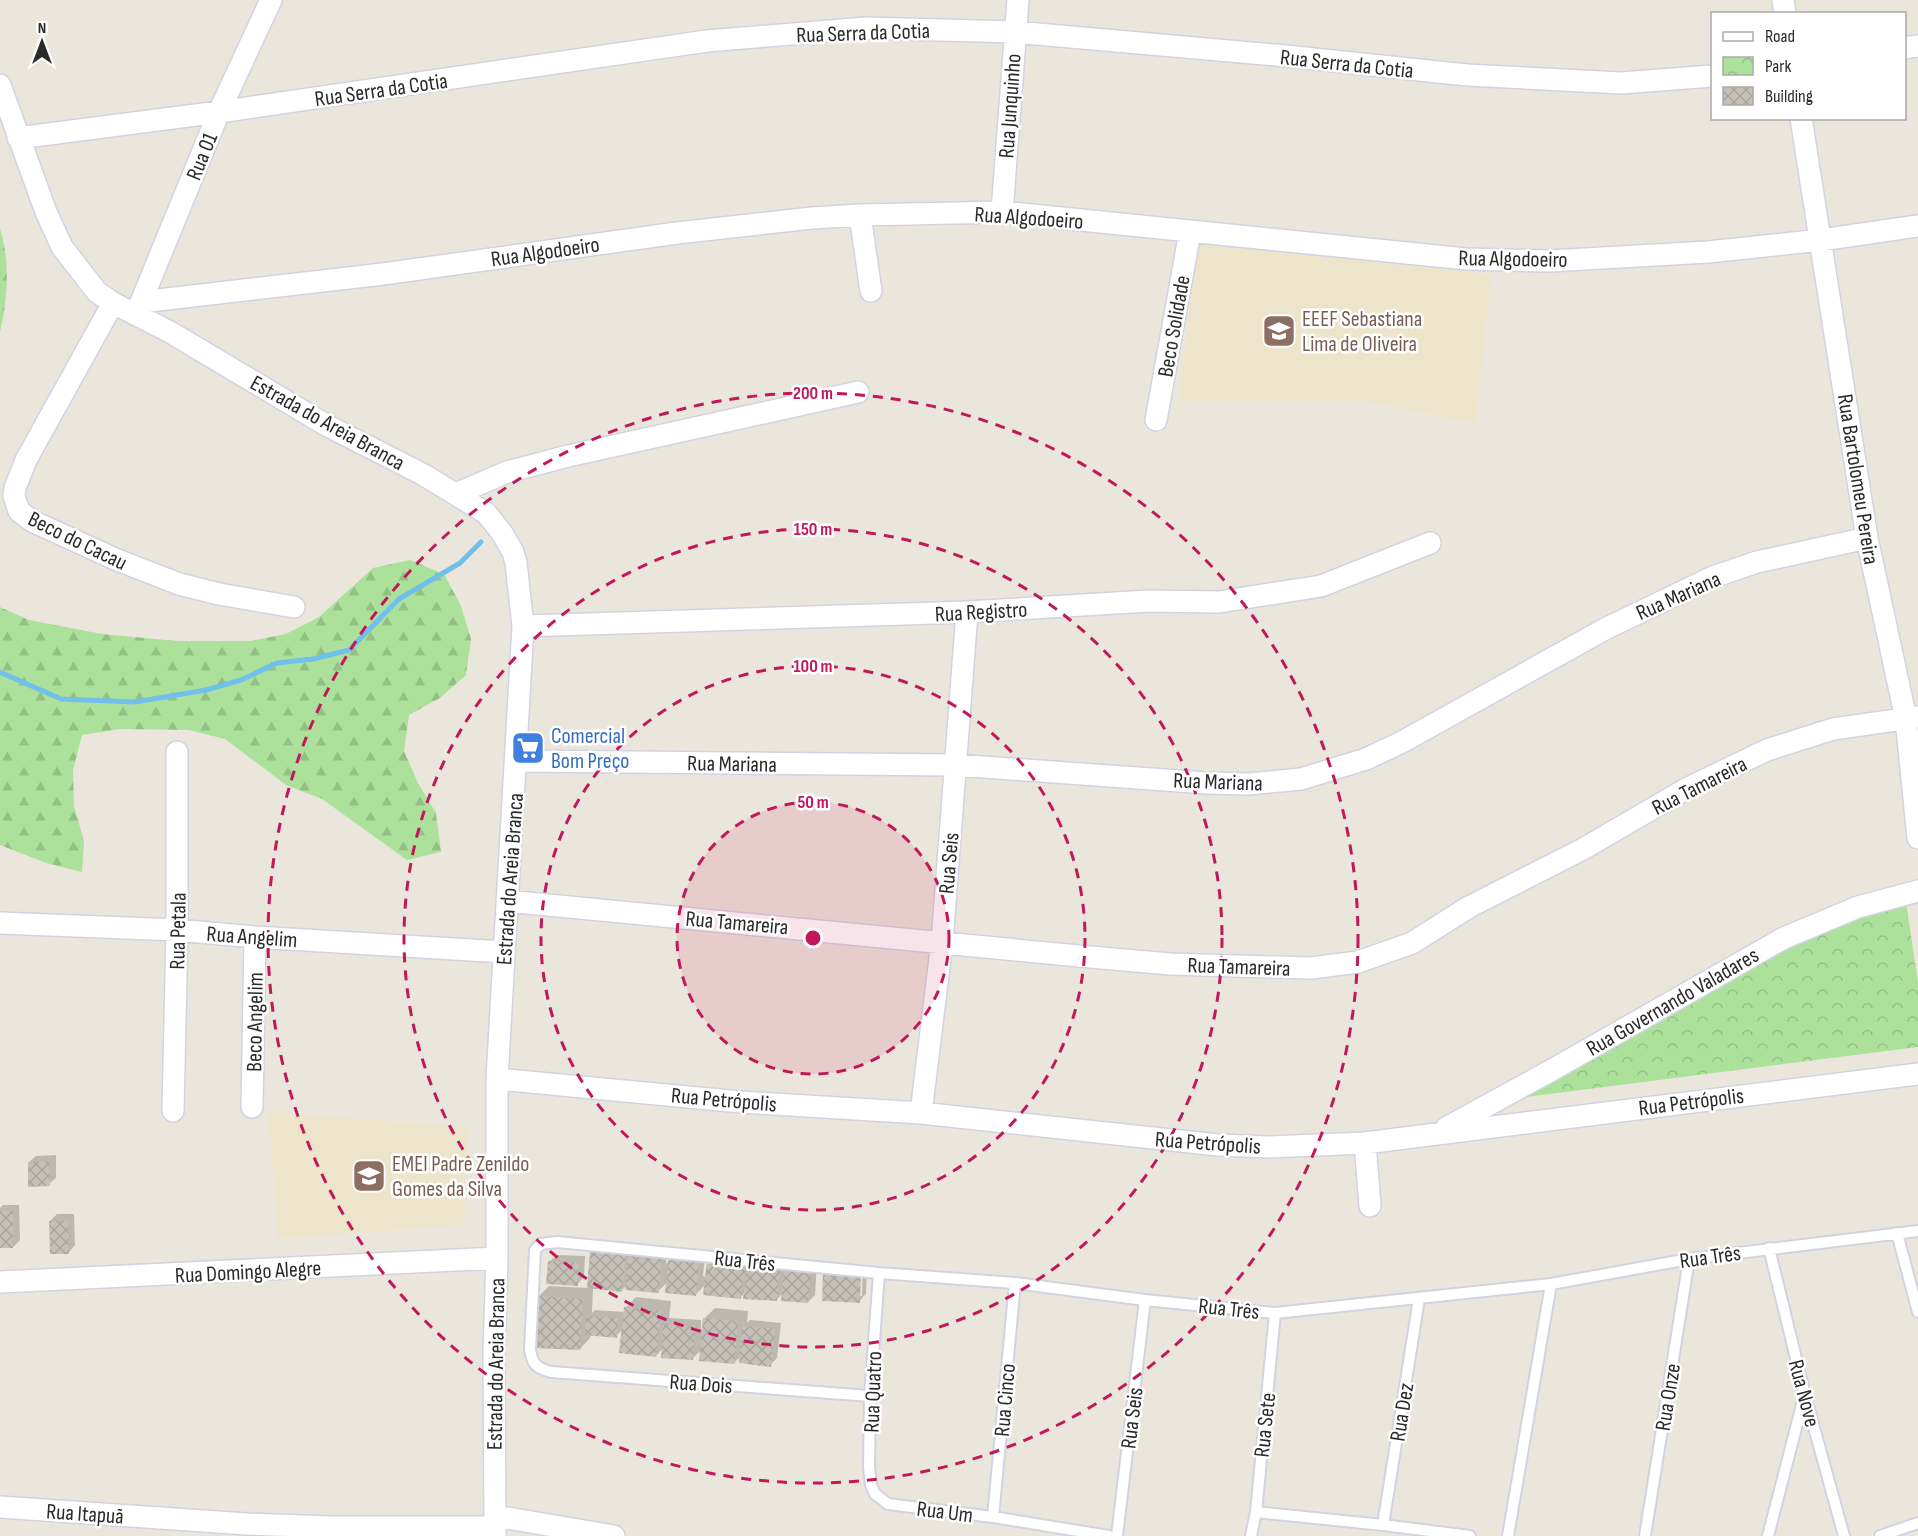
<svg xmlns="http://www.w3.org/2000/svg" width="1918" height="1536" font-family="'Sofia Sans Condensed',sans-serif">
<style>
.education{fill:#ede5cb}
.forest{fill:url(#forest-firs)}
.park{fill:url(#park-crowns)}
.shadow{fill:#0003}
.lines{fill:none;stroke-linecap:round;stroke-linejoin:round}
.stream{stroke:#71bfeb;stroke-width:5}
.building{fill:url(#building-cross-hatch)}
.lane-casing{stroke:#d1d3e2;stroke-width:14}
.street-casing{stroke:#d1d3e2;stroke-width:24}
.lane{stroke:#fff;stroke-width:10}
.street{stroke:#fff;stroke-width:21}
.ring{fill:none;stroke:#c2185b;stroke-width:3;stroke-dasharray:10 8}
.labels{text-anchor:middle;stroke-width:5;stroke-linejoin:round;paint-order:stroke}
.street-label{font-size:22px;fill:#2a2a2a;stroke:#fff}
.education-label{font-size:22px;fill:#785e54;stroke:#fff;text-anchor:start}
.shop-label{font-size:22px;fill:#366cbe;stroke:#fff;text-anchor:start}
.centre{fill:#c2185b;stroke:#fff;stroke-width:3}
.ring-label{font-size:18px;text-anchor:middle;font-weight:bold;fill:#c2185b;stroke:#fff;stroke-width:5;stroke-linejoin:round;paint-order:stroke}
</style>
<defs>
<pattern id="forest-firs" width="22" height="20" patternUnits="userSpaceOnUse" patternTransform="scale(1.5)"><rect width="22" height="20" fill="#abe19a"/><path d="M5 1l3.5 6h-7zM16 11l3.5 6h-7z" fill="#93c185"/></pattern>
<pattern id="park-crowns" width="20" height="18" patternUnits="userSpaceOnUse" patternTransform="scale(1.5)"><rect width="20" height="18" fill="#abe19a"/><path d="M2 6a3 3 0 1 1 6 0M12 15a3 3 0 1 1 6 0" fill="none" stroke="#93c185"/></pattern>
<pattern id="building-cross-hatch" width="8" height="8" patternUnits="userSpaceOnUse" patternTransform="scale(1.5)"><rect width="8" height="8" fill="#c4c0b7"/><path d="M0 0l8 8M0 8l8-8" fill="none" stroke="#a9a59e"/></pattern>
</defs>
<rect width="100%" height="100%" fill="#ebe6dc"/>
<path class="education" d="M 1197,244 L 1376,261 L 1491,275 L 1476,424 L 1365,401 L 1179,401 Z
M 269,1112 L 468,1127 L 464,1225 L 277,1239 Z"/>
<path class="forest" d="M 0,228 C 10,261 8,299 0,332 Z
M 410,560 L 444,574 L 461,606 L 471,639 L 466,675 L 440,698 L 409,715 L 404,751 L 418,783 L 436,813 L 441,852 L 407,860 L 322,799 L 286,785 L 225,739 L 189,730 L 120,729 L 82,735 L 73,770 L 74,806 L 84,841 L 82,872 L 46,863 L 0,845 L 0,607 L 29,620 L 102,634 L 177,641 L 250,641 L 286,634 L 319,617 L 373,568 Z"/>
<path class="park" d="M 1904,889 L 1918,982 L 1918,1047 L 1470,1104 Z"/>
<path class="shadow" d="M 56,1155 L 56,1178 L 49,1184 L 29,1162 L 36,1156 Z
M 3,1205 L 19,1205 L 20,1240 L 13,1247 L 0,1247 L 0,1208 Z
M 57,1214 L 74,1214 L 75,1245 L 69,1252 L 50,1221 Z
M 598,1245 L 667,1251 L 666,1264 L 676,1254 L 705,1256 L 703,1276 L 706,1277 L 708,1261 L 817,1264 L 815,1295 L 808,1302 L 784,1292 L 777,1299 L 745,1292 L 740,1298 L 705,1285 L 696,1294 L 668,1282 L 658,1291 L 627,1285 L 622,1290 L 593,1287 L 592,1313 L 595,1310 L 625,1312 L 625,1308 L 636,1297 L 671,1301 L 669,1318 L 701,1320 L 701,1329 L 703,1329 L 704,1319 L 715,1308 L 748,1311 L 747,1323 L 750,1320 L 781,1323 L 777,1358 L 770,1365 L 741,1356 L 734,1363 L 702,1349 L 693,1358 L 663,1348 L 656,1356 L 623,1329 L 616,1336 L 591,1334 L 590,1338 L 580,1349 L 538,1297 L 549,1286 L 588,1288 L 592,1252 Z
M 557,1255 L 585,1256 L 584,1277 L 577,1284 L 550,1261 Z
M 863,1267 L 867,1267 L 866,1294 L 859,1301 L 859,1296 L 862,1296 Z"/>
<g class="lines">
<path class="stream" d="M 0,672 L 61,699 L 135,702 L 206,690 L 241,680 L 277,663 L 313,659 L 349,650 L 399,599 L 460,563 L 481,542"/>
</g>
<path class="building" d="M 49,1161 L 50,1186 L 28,1187 L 28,1162 Z
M 0,1211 L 13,1211 L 13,1248 L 0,1248 Z
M 68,1220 L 69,1254 L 50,1254 L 49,1221 Z
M 590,1251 L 626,1255 L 622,1292 L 587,1288 Z
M 628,1255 L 661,1257 L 659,1293 L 625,1290 Z
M 668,1260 L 699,1263 L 696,1296 L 665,1293 Z
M 548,1261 L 579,1263 L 578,1286 L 546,1284 Z
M 707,1261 L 745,1265 L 741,1299 L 703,1295 Z
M 747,1265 L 780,1268 L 777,1301 L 743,1299 Z
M 784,1269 L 811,1271 L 808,1303 L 781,1301 Z
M 823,1272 L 861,1273 L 860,1303 L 822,1301 Z
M 537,1296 L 583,1299 L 580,1350 L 534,1348 Z
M 624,1307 L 661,1311 L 656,1357 L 619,1353 Z
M 586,1316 L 618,1318 L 617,1338 L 585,1335 Z
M 703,1318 L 738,1321 L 735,1364 L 699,1361 Z
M 663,1324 L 695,1326 L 693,1360 L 661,1358 Z
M 742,1326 L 775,1329 L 771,1367 L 739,1363 Z"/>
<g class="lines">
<defs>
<path id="lane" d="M 1897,1233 L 1918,1312
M 1769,1248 L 1805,1395 L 1844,1536
M 879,1273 L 870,1396 L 869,1467 L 871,1485 L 875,1494 L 888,1504 L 993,1517 L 1109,1536
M 870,1396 L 551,1372 C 536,1368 532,1364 530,1349 L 535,1250 L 541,1244 L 557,1242 L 879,1273 L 1015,1283 L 1145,1300 L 1275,1313 L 1551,1284 L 1689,1259 L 1918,1231
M 1256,1512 L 1383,1525 L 1470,1536
M 993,1517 L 1015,1283
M 1383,1525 L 1419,1299
M 1117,1536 L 1145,1300
M 1251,1536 L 1256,1512 L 1275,1313
M 1508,1536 L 1551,1284
M 1645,1536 L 1689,1259
M 1768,1536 L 1804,1397
M 1880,1536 L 1918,1523"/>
<path id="street" d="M 1783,0 L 1785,14
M 1904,48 L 1918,46
M 0,85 L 46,212 L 62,247 L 97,292 L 113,303 L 170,332 L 326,425 L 424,475 L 486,513 L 502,533 L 513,552 L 516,563 L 523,626 L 497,1079 L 497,1258 L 494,1352 L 495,1536
M 1801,118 L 1867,538 L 1906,719 L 1918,838
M 18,138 L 219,112 L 707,41 L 866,28 L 1015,32 L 1286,56 L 1467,75 L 1621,83 L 1712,76
M 1002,212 L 1018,0
M 860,215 L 871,291
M 141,302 L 383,274 L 677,233 L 812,218 L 860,215 L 1002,212 L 1466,259 L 1550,261 L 1708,252 L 1821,240 L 1918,226
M 113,303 L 26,460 L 15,488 L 14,496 L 19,511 L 32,521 L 115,559 L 179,584 L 219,594 L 294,607
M 136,314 L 219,112 L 271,0
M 1156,420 L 1190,232
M 456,494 L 507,472 L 568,456 L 858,392
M 523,626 L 967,612 L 1149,601 L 1219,602 L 1321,586 L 1430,543
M 516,761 L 956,765 L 1207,783 L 1249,784 L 1301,779 L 1366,759 L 1402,742 L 1605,629 L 1713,577 L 1757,562 L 1867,538
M 507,901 L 1079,956 L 1170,964 L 1311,968 L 1358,962 L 1412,943 L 1469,907 L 1583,849 L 1686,789 L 1767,750 L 1833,729 L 1918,717
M 0,923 L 177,930 L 255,937 L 504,952
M 497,1079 L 741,1102 L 921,1113 L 1218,1145 L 1268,1147 L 1365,1143 L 1918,1074
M 252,1107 L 255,937
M 173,1111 L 177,930 L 177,752
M 921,1113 L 942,942 L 967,612
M 1446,1128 L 1552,1070 L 1784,938 L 1858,907 L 1918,891
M 1365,1143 L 1370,1206
M 0,1282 L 497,1258
M 0,1507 L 247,1524 L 332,1527 L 495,1527
M 495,1516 L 614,1536"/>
</defs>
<use href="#lane" class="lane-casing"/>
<use href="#street" class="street-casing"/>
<use href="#lane" class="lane"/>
<use href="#street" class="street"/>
</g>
<circle cx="813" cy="938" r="136" fill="#c2185b" fill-opacity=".12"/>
<g class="ring">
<circle cx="813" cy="938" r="136"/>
<circle cx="813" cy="938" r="272"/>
<circle cx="813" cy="938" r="409"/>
<circle cx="813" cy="938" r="545"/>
</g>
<defs>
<symbol id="school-square" viewBox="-11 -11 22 22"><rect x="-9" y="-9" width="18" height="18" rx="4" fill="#8d6e63" stroke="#fff"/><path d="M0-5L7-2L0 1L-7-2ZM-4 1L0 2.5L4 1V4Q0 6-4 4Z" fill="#fff"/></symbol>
<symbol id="supermarket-square" viewBox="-11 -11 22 22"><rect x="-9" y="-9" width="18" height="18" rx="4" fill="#3f7fe0" stroke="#fff"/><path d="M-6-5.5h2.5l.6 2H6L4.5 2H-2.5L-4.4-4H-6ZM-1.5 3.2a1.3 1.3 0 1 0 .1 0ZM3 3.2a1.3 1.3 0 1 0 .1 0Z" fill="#fff"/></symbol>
</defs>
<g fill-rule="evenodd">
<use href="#school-square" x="1260" y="312" width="38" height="38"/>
<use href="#supermarket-square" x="509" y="729" width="38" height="38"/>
<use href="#school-square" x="350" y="1157" width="38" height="38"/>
</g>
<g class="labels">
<g class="street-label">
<text transform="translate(863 32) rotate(-2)" y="8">Rua Serra da Cotia</text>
<text transform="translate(1347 63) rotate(6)" y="8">Rua Serra da Cotia</text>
<text transform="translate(381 89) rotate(-8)" y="8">Rua Serra da Cotia</text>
<text transform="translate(1009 106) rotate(-86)" y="8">Rua Junquinho</text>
<text transform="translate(201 156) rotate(-68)" y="8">Rua 01</text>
<text transform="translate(1029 217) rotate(4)" y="8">Rua Algodoeiro</text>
<text transform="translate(545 251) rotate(-8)" y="8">Rua Algodoeiro</text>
<text transform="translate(1513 258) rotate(1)" y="8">Rua Algodoeiro</text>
<text transform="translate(1173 326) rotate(-80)" y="8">Beco Solidade</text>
<text transform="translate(328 422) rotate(29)" y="8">Estrada do Areia Branca</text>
<text transform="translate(1859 479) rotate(81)" y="8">Rua Bartolomeu Pereira</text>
<text transform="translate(78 540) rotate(26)" y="8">Beco do Cacau</text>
<text transform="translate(1678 595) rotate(-24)" y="8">Rua Mariana</text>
<text transform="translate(981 611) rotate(-3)" y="8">Rua Registro</text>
<text transform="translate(732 763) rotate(1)" y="8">Rua Mariana</text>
<text transform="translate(1218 781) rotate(2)" y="8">Rua Mariana</text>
<text transform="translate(1699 785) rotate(-27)" y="8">Rua Tamareira</text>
<text transform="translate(948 863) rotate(-85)" y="8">Rua Seis</text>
<text transform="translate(509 879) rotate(-86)" y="8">Estrada do Areia Branca</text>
<text transform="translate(737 922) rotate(5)" y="8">Rua Tamareira</text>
<text transform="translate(177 931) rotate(-89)" y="8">Rua Petala</text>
<text transform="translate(252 936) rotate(4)" y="8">Rua Angelim</text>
<text transform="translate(1239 966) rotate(2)" y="8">Rua Tamareira</text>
<text transform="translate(1672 1001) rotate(-30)" y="8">Rua Governando Valadares</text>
<text transform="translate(254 1022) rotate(-89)" y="8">Beco Angelim</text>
<text transform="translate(724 1099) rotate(5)" y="8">Rua Petrópolis</text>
<text transform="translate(1691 1101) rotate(-7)" y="8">Rua Petrópolis</text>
<text transform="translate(1208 1142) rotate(4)" y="8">Rua Petrópolis</text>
<text transform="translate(1710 1256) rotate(-8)" y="8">Rua Três</text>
<text transform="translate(745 1260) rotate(6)" y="8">Rua Três</text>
<text transform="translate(248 1271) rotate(-3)" y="8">Rua Domingo Alegre</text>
<text transform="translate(1229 1308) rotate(6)" y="8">Rua Três</text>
<text transform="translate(495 1364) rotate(-89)" y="8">Estrada do Areia Branca</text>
<text transform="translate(701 1383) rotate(4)" y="8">Rua Dois</text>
<text transform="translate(872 1392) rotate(-88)" y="8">Rua Quatro</text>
<text transform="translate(1805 1393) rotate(75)" y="8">Rua Nove</text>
<text transform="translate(1667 1397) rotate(-81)" y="8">Rua Onze</text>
<text transform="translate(1004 1400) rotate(-85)" y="8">Rua Cinco</text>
<text transform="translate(1401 1412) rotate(-81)" y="8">Rua Dez</text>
<text transform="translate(1131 1418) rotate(-83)" y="8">Rua Seis</text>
<text transform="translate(1264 1425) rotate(-84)" y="8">Rua Sete</text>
<text transform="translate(945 1511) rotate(7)" y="8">Rua Um</text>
<text transform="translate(85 1513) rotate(4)" y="8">Rua Itapuã</text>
</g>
<g class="education-label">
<text x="1302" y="326">EEEF Sebastiana<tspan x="1302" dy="25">Lima de Oliveira</tspan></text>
<text x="392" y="1171">EMEI Padre Zenildo<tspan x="392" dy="25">Gomes da Silva</tspan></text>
</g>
<g class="shop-label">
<text x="551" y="743">Comercial<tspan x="551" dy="25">Bom Preço</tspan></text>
</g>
</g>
<circle cx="813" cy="938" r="9" class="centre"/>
<g class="ring-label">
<text x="813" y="399">200 m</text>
<text x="813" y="535">150 m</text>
<text x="813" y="672">100 m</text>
<text x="813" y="808">50 m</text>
</g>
<rect x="1711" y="12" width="195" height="108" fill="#ffffff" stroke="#aaaaaa" stroke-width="1.5"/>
<rect x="1723" y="32" width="30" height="9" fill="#ffffff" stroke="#aaaaaa" stroke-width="1.5"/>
<text x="1765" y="42" font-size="18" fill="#2a2a2a">Road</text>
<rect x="1723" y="57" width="30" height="18" fill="url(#park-crowns)" stroke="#aaaaaa" stroke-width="1.5"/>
<text x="1765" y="72" font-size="18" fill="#2a2a2a">Park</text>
<rect x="1723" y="87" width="30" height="18" fill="url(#building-cross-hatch)" stroke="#aaaaaa" stroke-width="1.5"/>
<text x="1765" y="102" font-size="18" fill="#2a2a2a">Building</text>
<g transform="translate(42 42)" stroke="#ffffff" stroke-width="4.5" paint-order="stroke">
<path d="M0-4.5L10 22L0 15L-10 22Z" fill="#2a2a2a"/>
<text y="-9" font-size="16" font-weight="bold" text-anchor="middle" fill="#2a2a2a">N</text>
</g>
</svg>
